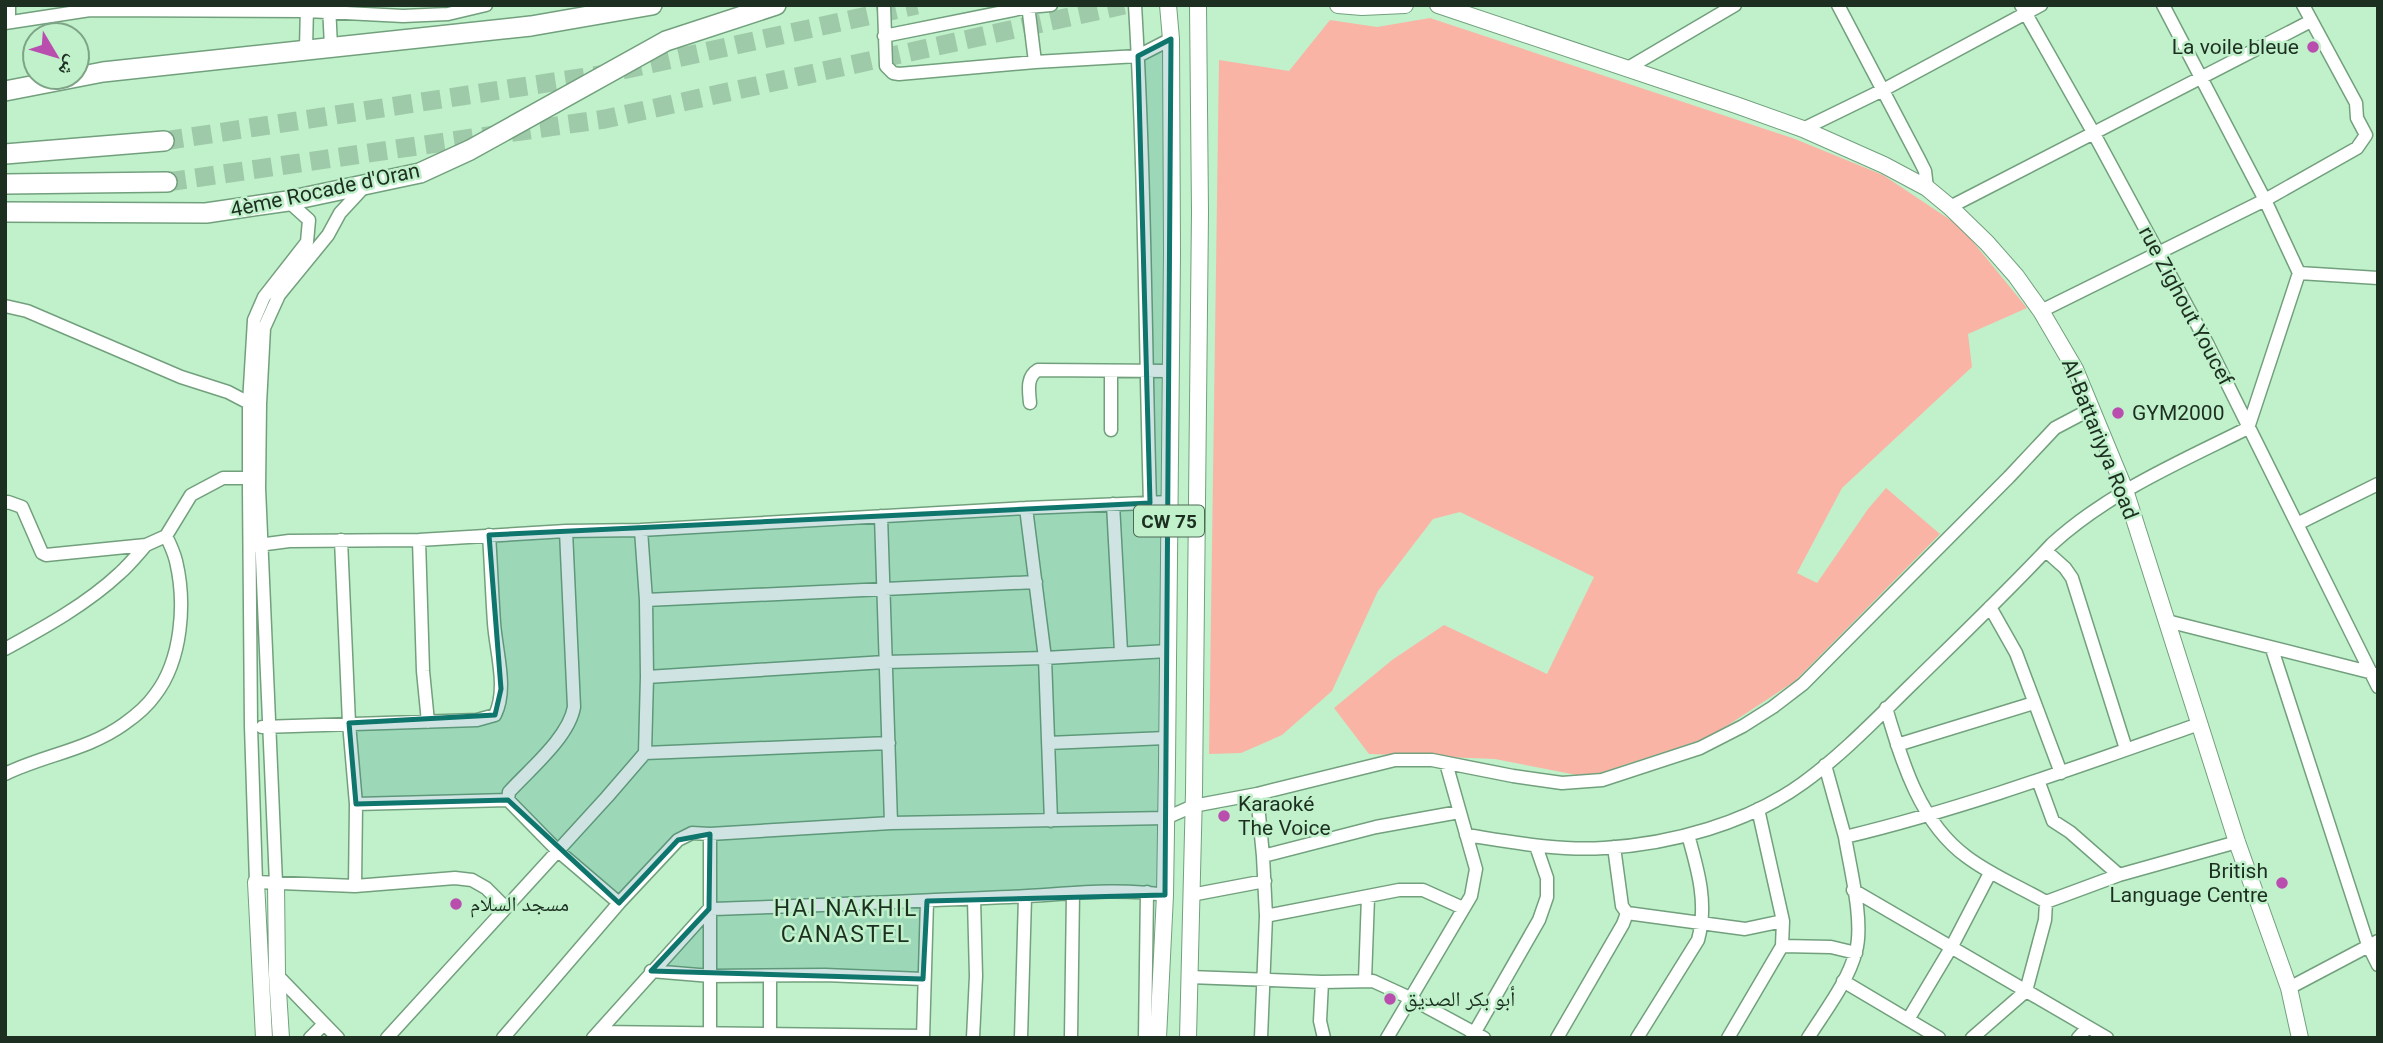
<svg xmlns="http://www.w3.org/2000/svg" width="2383" height="1043" font-family="Roboto,'Noto Naskh Arabic',sans-serif">
<style>
.green{fill:#fab4a6}
.lines{fill:none;stroke-linecap:round;stroke-linejoin:round}
.highway-tunnel{stroke:#9fcaa9;stroke-width:19;stroke-dasharray:19 10;stroke-linecap:butt}
.minor-casing{stroke:#72a07d;stroke-width:15}
.major-casing{stroke:#72a07d;stroke-width:18}
.highway-casing{stroke:#72a07d;stroke-width:22}
.minor{stroke:#fff;stroke-width:12}
.major{stroke:#fff;stroke-width:16}
.highway{stroke:#fff;stroke-width:19}
.marked{fill:#0f766e;fill-opacity:0.2;stroke:#0f766e;stroke-width:5;stroke-linejoin:round}
.poi-dot{fill:#b94eae;stroke:#c0f1cb;stroke-width:2.5}
.labels{text-anchor:middle;stroke-width:5;stroke-linejoin:round;paint-order:stroke}
.shield{fill:#c0f1cb;stroke:#4d6954;stroke-width:2}
.shield-label{font-size:19px;font-weight:bold;fill:#1c2f21}
.poi-label{font-size:21px;fill:#1c2f21;stroke:#c0f1cb;text-anchor:start}
.street-label{font-size:21px;fill:#1c2f21;stroke:#c0f1cb}
.neighbourhood-label{font-size:23px;letter-spacing:2px;fill:#1c2f21;stroke:#c0f1cb}
</style>
<rect width="100%" height="100%" fill="#c0f1cb"/>
<path class="green" d="M 1430,18 L 1795,139 L 1883,175 L 1961,227 L 2027,308 L 1968,334 L 1972,367 L 1842,488 L 1797,573 L 1817,583 L 1868,509 L 1886,488 L 1940,534 L 1795,681 L 1710,737 L 1587,777 L 1495,759 L 1369,754 L 1334,708 L 1392,660 L 1444,625 L 1547,674 L 1594,577 L 1460,512 L 1433,519 L 1378,591 L 1332,691 L 1282,735 L 1241,753 L 1209,754 L 1219,60 L 1289,71 L 1330,20 L 1377,27 Z"/>
<g class="lines">
<path class="highway-tunnel" d="M 164,141 L 600,75 L 917,5
M 167,182 L 605,119 L 1124,5"/>
<defs>
<path id="minor" d="M 329,5 L 331,47
M 884,5 L 886,66 L 893,73 L 899,74 L 1035,62 L 1138,56 L 1171,39
M 1028,5 L 1035,62
M 1135,5 C 1145,171 1145,337 1150,503
M 1838,5 L 1919,159 L 1925,171 L 1927,188
M 2021,5 L 2093,132 L 2207,343 L 2378,687
M 9,22 L 9,5
M 5,23 L 90,10 L 307,11 L 403,16 L 448,14 L 486,5
M 884,36 L 1028,7 L 1051,5
M 306,49 L 307,6
M 1628,68 L 1735,5
M 1803,129 L 1883,90 L 2041,5
M 288,201 L 309,220 L 307,242 L 264,297 L 254,320 L 249,403 L 249,489 L 251,726 L 256,882 L 355,886 L 455,878 L 472,880 L 486,888 L 505,907
M 1950,207 L 2311,21
M 2299,273 L 2378,278
M 5,306 L 27,311 L 181,377 L 228,392 L 249,403
M 2041,311 L 2265,200 L 2357,148 L 2366,135 L 2357,118 L 2356,103 L 2303,5
M 1030,403 C 1029,391 1026,377 1038,370 L 1171,371
M 1111,430 L 1111,372
M 5,503 L 8,502 L 22,507 L 42,553 L 46,555 L 146,545 L 166,536 L 191,495 L 223,478 L 255,478
M 1113,504 L 1121,652
M 1026,508 L 1045,658 L 1051,821
M 881,516 L 891,823
M 2297,524 L 2378,484
M 341,540 L 349,723 L 356,804 L 355,886
M 419,540 L 423,671 L 428,722
M 251,546 L 289,541 L 419,540 L 566,531 L 641,530 L 1026,508 L 1170,502
M 2046,551 L 2065,568 L 2072,578 L 2126,749
M 646,600 L 1036,582
M 1990,607 L 2016,653 L 2061,773
M 2167,621 L 2373,673
M 5,649 C 45,627 87,604 120,573 C 129,565 138,554 146,545
M 2272,649 L 2368,945 L 2378,965
M 647,677 L 885,662 L 1045,658 L 1168,651
M 1886,708 C 1902,762 1920,823 1967,857 C 1991,875 2020,887 2046,902 L 2045,920 L 2026,991 L 1972,1038
M 262,727 L 477,720 L 495,715 C 508,688 496,652 494,623 C 492,594 491,564 489,535
M 1048,743 L 1166,738
M 1897,745 L 2034,703
M 645,753 L 889,743
M 1825,765 L 1845,837
M 5,774 C 44,755 88,750 124,724 C 134,717 148,705 155,695 C 182,660 186,603 176,561 C 174,553 170,544 166,536
M 2038,780 L 2053,821 L 2070,832 L 2119,875
M 1257,794 L 1263,856 L 1266,916 L 1261,1038
M 508,800 L 557,850 L 619,903
M 356,804 L 508,800 L 509,792 C 530,769 569,737 574,707 L 566,531
M 710,834 L 710,1038
M 1466,835 C 1511,842 1558,851 1604,848 C 1672,844 1748,823 1803,783 C 1843,754 1878,717 1913,683 C 1960,637 2007,592 2052,544 C 2109,492 2180,462 2248,428 L 2299,273 L 2265,200 L 2163,5
M 1263,856 L 1376,827 L 1459,812
M 276,883 L 259,488 L 260,404 L 264,328 L 279,295 L 328,235 L 340,213 L 365,186
M 1853,890 L 2107,1038
M 1191,895 L 1265,881
M 2046,902 L 2119,875 L 2237,842
M 1627,913 L 1745,929 L 1783,921
M 1266,916 L 1399,890 L 1423,890 L 1463,908
M 1782,946 L 1831,947 L 1856,953
M 651,971 L 711,976 L 825,975 L 923,979
M 276,974 L 338,1038
M 1189,977 L 1322,982 L 1373,981 L 1410,998 L 1484,1038
M 1365,980 L 1368,897
M 1843,981 L 1939,1038
M 1322,982 L 1320,1021 L 1324,1038
M 2289,988 L 2378,941
M 1909,1018 L 1952,946 L 1990,873
M 599,1032 L 923,1036
M 1472,1037 L 1539,920 L 1547,897 L 1547,878 L 1536,846
M 310,1038 L 324,1024
M 387,1038 L 607,797 L 645,753 L 647,677 L 646,600 L 641,530
M 503,1038 L 619,903 L 678,840 L 692,833 L 710,834 L 891,823 L 1166,818 L 1193,806 L 1257,794 L 1395,760 L 1432,760 L 1513,776 L 1562,783 L 1602,780 L 1700,748 L 1743,726 L 1773,707 L 1803,684 L 2009,477 L 2055,428 L 2091,409
M 593,1038 L 709,909 C 809,906 909,901 1009,897 C 1061,895 1114,887 1165,895
M 770,1038 L 770,976
M 923,1038 L 927,901
M 973,1038 L 976,976 L 974,899
M 1021,1038 L 1025,897
M 1071,1038 L 1073,893
M 1145,1038 L 1147,892
M 1387,1038 L 1471,896 L 1476,869 L 1446,763
M 1557,1038 L 1623,924 L 1627,913 L 1622,906 L 1614,847
M 1637,1038 L 1698,940 C 1708,904 1698,870 1688,835
M 1728,1038 L 1782,946 L 1783,921 L 1758,809
M 1808,1038 C 1825,1011 1848,982 1856,951 C 1864,921 1850,868 1845,837 C 1966,808 2082,765 2199,724
M 2078,1038 L 2088,1027"/>
<path id="major" d="M 1338,5 L 1362,7 L 1405,5
M 1438,5 L 1736,105 L 1803,129 L 1884,165 L 1927,188 L 1950,207 L 1987,243 L 2016,276 L 2041,311 L 2075,369 L 2125,490 L 2237,842 L 2289,988 L 2300,1038
M 256,882 L 264,1038
M 276,883 L 277,975 L 281,1038
M 1158,1038 L 1165,895 L 1167,764 L 1172,253 L 1171,39 L 1168,5
M 1188,1038 L 1194,792 L 1200,212 L 1198,5"/>
<path id="highway" d="M 5,91 L 103,72 L 531,26 L 652,5
M 5,154 L 164,141
M 5,184 L 167,182
M 5,212 L 206,213 L 288,201 L 420,173 L 470,150 L 666,41 L 776,5"/>
</defs>
<use href="#minor" class="minor-casing"/>
<use href="#major" class="major-casing"/>
<use href="#highway" class="highway-casing"/>
<use href="#minor" class="minor"/>
<use href="#major" class="major"/>
<use href="#highway" class="highway"/>
</g>
<path class="marked" d="M 1171,39 L 1165,895 L 927,901 L 923,979 L 651,971 L 709,909 L 710,834 L 678,840 L 619,903 L 508,800 L 356,804 L 349,723 L 495,715 L 501,689 L 489,535 L 1150,503 L 1138,56 Z"/>
<g class="poi-dot">
<circle cx="2313" cy="47" r="7"/>
<circle cx="2118" cy="413" r="7"/>
<circle cx="1224" cy="816" r="7"/>
<circle cx="2282" cy="883" r="7"/>
<circle cx="456" cy="904" r="7"/>
<circle cx="1390" cy="999" r="7"/>
</g>
<g class="labels">
<rect class="shield" x="1134" y="505.5" width="70" height="31" rx="5"/>
<g class="shield-label">
<text x="1169" y="528">CW 75</text>
</g>
<g class="poi-label">
<text x="2299" y="54" text-anchor="end">La voile bleue</text>
<text x="2132" y="420">GYM2000</text>
<text x="1238" y="811">Karaoké<tspan x="1238" dy="24">The Voice</tspan></text>
<text x="2268" y="878" text-anchor="end">British<tspan x="2268" dy="24">Language Centre</tspan></text>
<text x="470" y="911">مسجد السلام</text>
<text x="1404" y="1006">أبو بكر الصديق</text>
</g>
<g class="street-label">
<text transform="translate(325 190) rotate(-12)" y="7">4ème Rocade d'Oran</text>
<text transform="translate(2186 306) rotate(62)" y="7">rue Zighout Youcef</text>
<text transform="translate(2100 439) rotate(68)" y="7">Al-Battariyya Road</text>
</g>
<g class="neighbourhood-label">
<text x="846" y="916">HAI NAKHIL<tspan x="846" dy="26">CANASTEL</tspan></text>
</g>
</g>
<rect width="2383" height="1043" fill="none" stroke="#1c2f21" stroke-width="14"/>
<g transform="translate(56 56) rotate(128)"><circle r="33" fill="#c0f1cb" stroke="#7ea387" stroke-width="2"/>
<path d="M0-5L12 26L0 18L-12 26Z" fill="#b94eae"/>
<text y="-10" font-size="19" font-weight="bold" text-anchor="middle" fill="#1c2f21">ش</text>
</g>
</svg>
